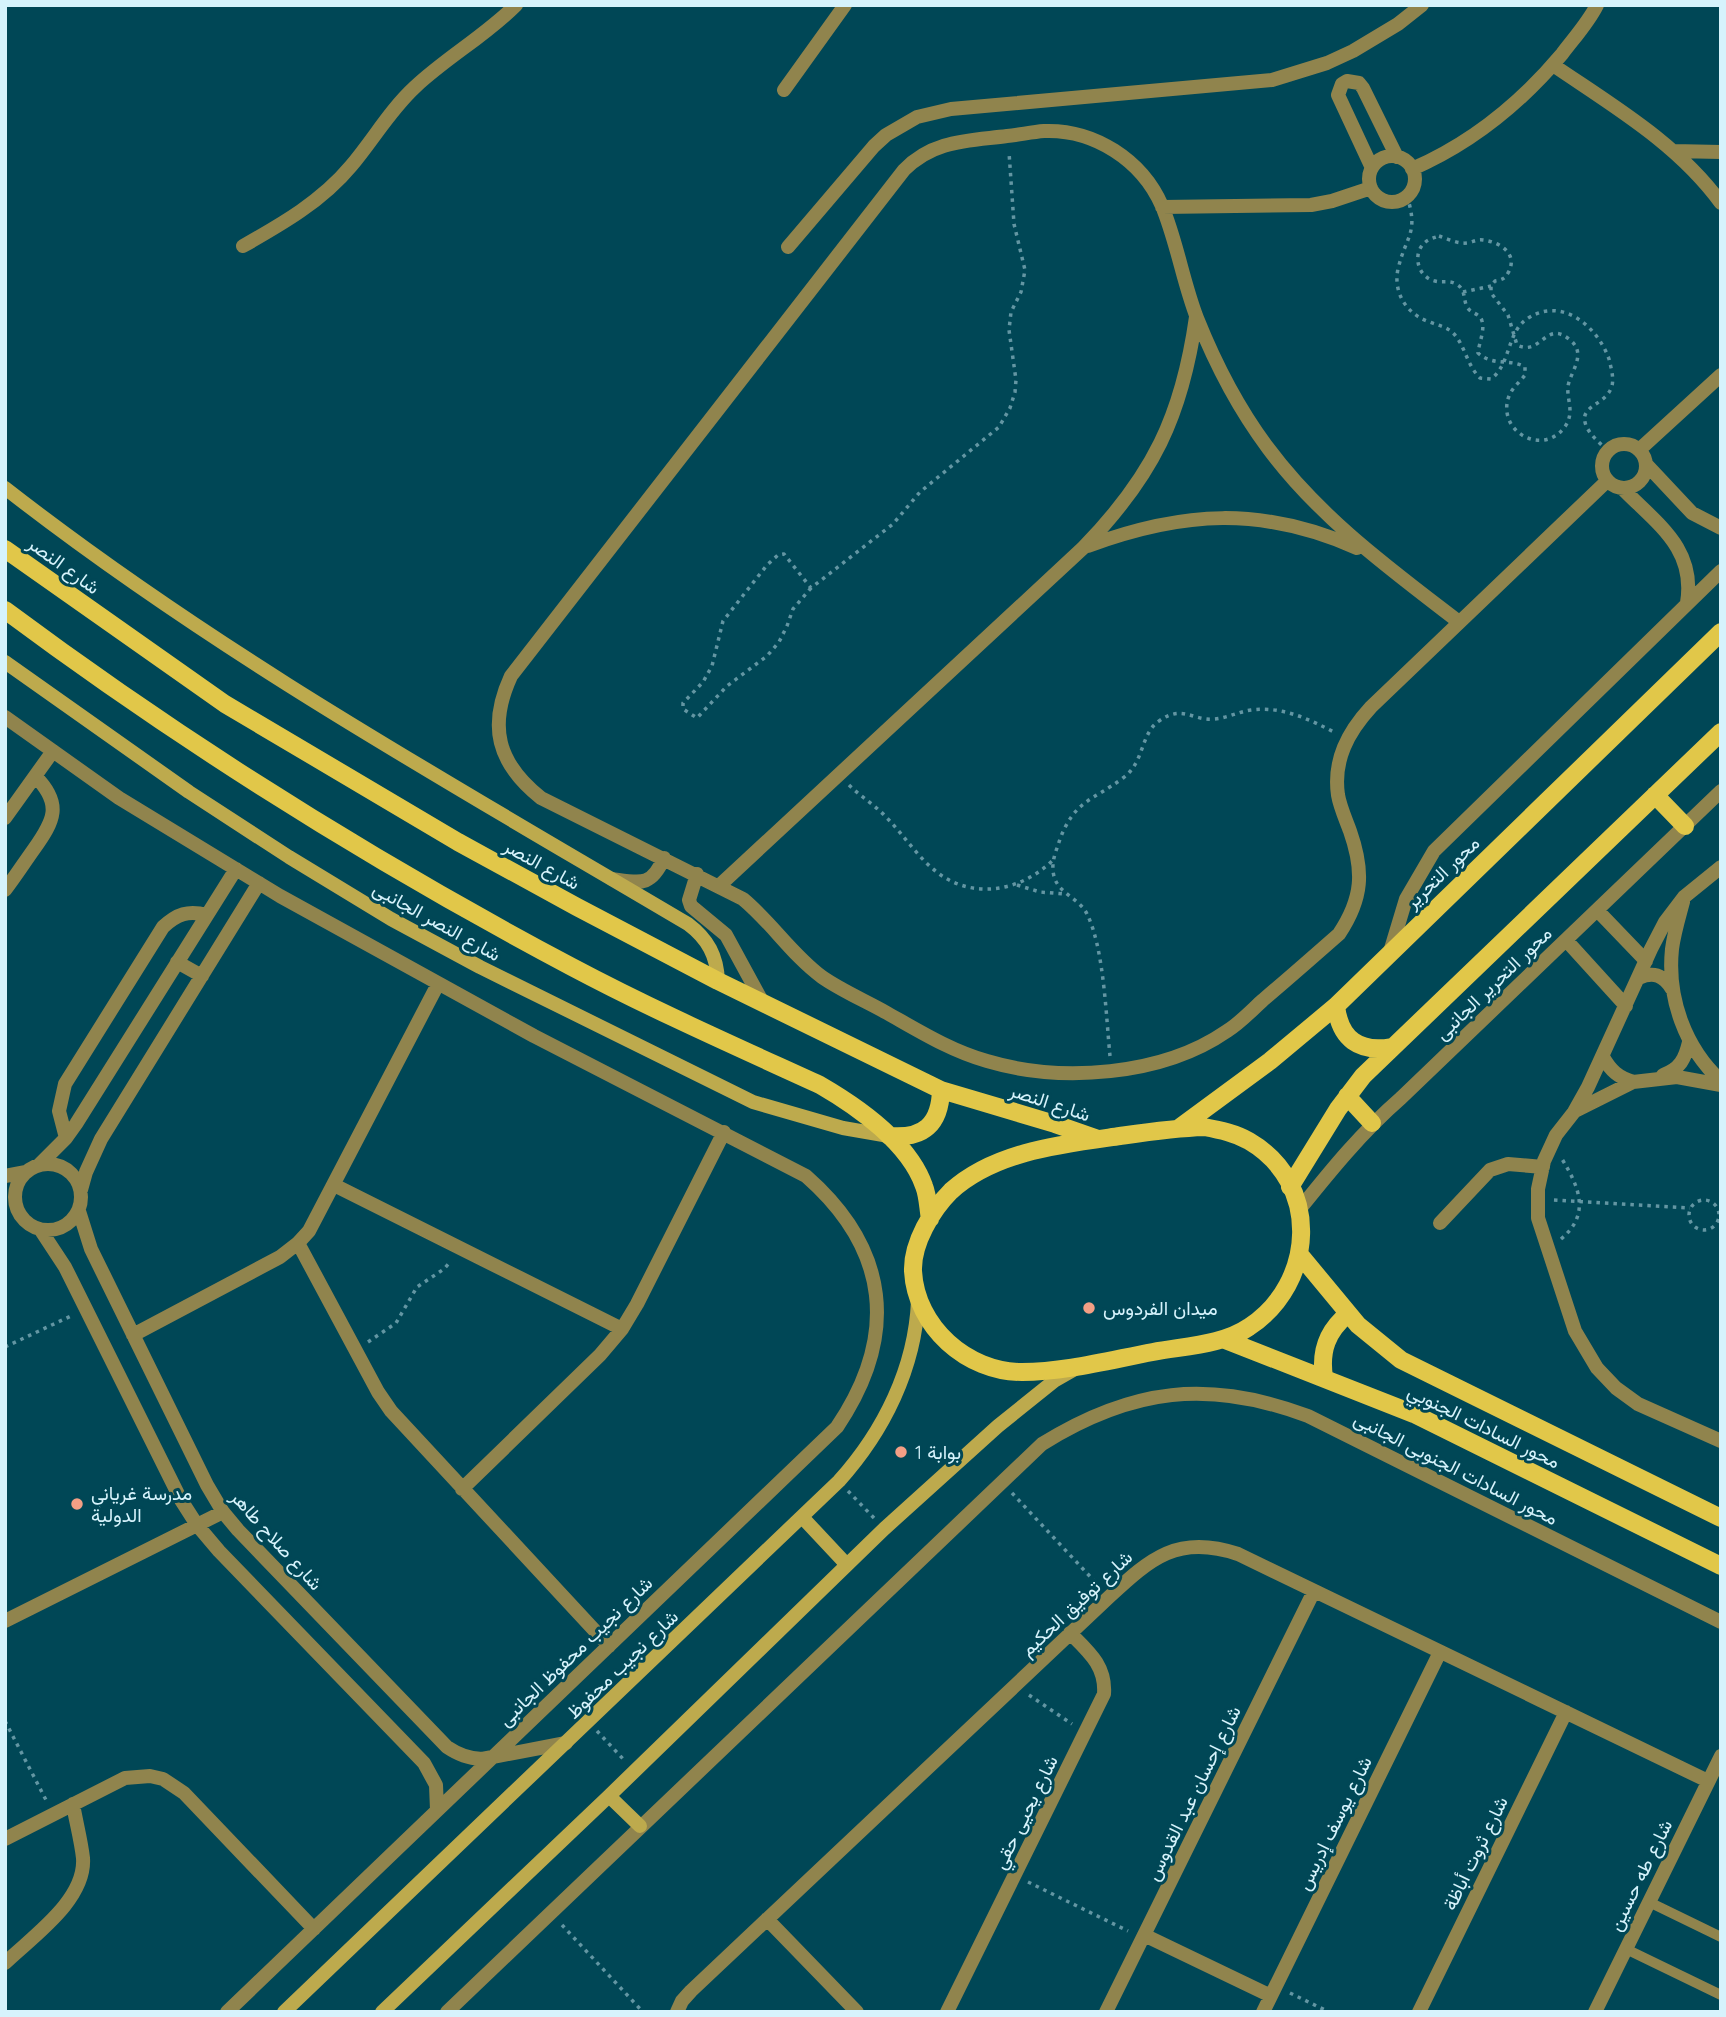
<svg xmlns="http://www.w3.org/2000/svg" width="1726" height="2017" font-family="Quicksand,Vazirmatn,sans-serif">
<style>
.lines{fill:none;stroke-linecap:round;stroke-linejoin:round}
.path{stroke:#6396a3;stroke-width:3.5;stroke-dasharray:3.5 5;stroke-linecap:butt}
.lane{stroke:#90844d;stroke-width:10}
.street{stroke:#90844d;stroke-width:14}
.secondary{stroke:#bdaa4d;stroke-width:14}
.primary{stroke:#e1c749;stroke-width:18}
.poi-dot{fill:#f39f85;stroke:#004756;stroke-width:2.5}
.labels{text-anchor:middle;stroke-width:6;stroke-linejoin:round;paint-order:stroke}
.street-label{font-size:19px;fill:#d6f3fc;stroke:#004756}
.poi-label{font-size:19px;fill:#d6f3fc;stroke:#004756;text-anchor:start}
</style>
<rect width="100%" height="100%" fill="#004756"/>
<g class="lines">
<path class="path" d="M 1407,196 C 1419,234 1406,235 1398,269 C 1393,292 1406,313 1427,321 C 1436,325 1445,326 1452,332 C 1465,344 1466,364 1480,378 L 1491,379 C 1512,363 1506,330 1530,317 C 1564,297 1598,328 1609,359 C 1611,368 1614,377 1612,386 C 1606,405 1581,405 1585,422 C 1587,433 1601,444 1608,451
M 1439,236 C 1448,239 1458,244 1467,243 C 1473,242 1477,239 1483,240 C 1500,242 1519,254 1508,273 C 1505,279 1501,280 1495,281 L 1491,286 L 1491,293 L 1508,315 L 1517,345 C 1541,357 1545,320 1569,339 C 1586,352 1574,367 1569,382 C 1564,397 1577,411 1564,428 C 1541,457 1496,430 1509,396 C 1512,388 1520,382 1525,375 L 1525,367 C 1509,358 1494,367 1478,353 C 1479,343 1485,330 1482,321 C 1480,313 1471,314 1467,307 C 1463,299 1466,289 1456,284 C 1449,280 1442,283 1435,281 C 1421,278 1415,263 1419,251 C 1423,241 1430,239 1439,236 Z
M 1463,292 L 1491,286
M 811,588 L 793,609 L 787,626 L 779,642 L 767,656 L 727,686 L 697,718 L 683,709 L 683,703 L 703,682 L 712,666 L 723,621 L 767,565 L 778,555 L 784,554 L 811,588 L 893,524 L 920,492 L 999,427 L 1010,408 L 1015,392 L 1016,380 L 1009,330 L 1011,312 L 1021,292 L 1025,270 L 1014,224 L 1009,152
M 849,785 C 861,797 875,805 886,817 C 904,835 918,858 938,873 C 974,900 1021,891 1052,861
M 1017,885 L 1040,892 L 1064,894
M 1110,1056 C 1106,1016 1104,948 1087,914 C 1079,897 1054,893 1053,870 C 1052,859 1057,849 1060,839 C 1075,800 1092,801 1123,778 C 1145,762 1140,734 1159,721 C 1183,704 1192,721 1214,719 C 1227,718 1238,712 1251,710 C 1283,706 1308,719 1336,733
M1689 1215a15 15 0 1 1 30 0a15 15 0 1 1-30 0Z
M 1554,1200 L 1690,1208
M 1561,1239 C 1591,1214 1579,1187 1562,1159
M 368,1342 L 396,1323 L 417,1287 L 444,1269 L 451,1261
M 5,1347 L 73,1315
M 848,1491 L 874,1518
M 1012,1493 L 1098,1585
M 1029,1695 L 1072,1724
M 5,1721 L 46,1800
M 597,1731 L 625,1761
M 1028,1882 L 1128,1931
M 562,1925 L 643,2012
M 1290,1993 L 1329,2012"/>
<path class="lane" d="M 1649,1902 L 1721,1937
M 1626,1949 L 1721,1995"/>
<path class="street" d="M 1553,65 C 1613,106 1677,143 1721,203
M 784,90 L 845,5
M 1673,151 L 1721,152
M1369 179a23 23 0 1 1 46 0a23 23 0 1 1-46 0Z
M 1372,168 L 1338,95 L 1342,84 L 1347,81 L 1359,83 L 1363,88 L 1397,157
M 1412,169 C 1472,143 1520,104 1562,54 C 1574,38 1588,23 1597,5
M 1162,207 L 1311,205 L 1332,201 L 1371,188
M 243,246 C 282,224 322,201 351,166 C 373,140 390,110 415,87 C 447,57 485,36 516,5
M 788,247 L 874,146 L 886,135 L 917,117 L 951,109 L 1272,80 L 1327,63 L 1353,51 L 1398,24 L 1422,5
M1602 466a22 22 0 1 1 44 0a22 22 0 1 1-44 0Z
M 1639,450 L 1721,375
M 1646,464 L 1692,513 L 1721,528
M 1623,489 C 1657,524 1696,548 1687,603
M 1088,546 C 1183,511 1262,506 1357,548
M 1459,622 C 1390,569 1320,518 1268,448 C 1238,408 1215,363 1197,318 C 1183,282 1177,242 1162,206 C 1142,160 1094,129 1044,131 C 1031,132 1019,135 1007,136 C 968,141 933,140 904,170 L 511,676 C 488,726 497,763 541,798 L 743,899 C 772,923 792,955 822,977 C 842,991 866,1001 887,1013 C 919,1031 951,1051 987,1061 C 1061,1083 1162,1076 1227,1031 C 1240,1023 1252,1010 1263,1000 C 1289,978 1314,956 1339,934 C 1363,898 1364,871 1350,831 C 1346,820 1340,807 1338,795 C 1333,760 1348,732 1371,707 L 1607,481
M 5,717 L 119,798 L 280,896 L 534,1036 L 806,1176 C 889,1249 899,1335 837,1427 L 227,2012
M 5,818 L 53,751
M 1721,867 L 1684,897 L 1665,922 L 1651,949 L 1588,1087 L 1574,1112 L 1556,1135 L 1544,1161 L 1538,1189 L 1538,1218 L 1575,1331 L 1597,1368 L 1616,1388 L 1638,1404 L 1721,1441
M 697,874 L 689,900 L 691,906 L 726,935 L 763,1003
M 612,879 C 641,883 651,887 664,858
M 720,885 L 1083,548 C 1153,476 1182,416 1196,317
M 5,890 C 15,877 24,863 34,849 C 54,821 63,804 35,776
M 1683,902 C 1679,917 1674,933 1672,949 C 1667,998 1685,1048 1721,1081
M 1597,910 L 1646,961
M 1566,940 L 1626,1006
M 1390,952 L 1406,899 L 1434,851 L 1721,571
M 177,962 L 202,976
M 1639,978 C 1654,971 1664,976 1672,989
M 1603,1057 C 1611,1071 1618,1077 1633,1082
M 1663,1075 C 1680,1069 1685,1059 1689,1042
M 1575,1111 L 1633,1082 L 1677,1077 L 1721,1085
M 66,1138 L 59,1111 L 65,1084 L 163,927 C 177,914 188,910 207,915
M15 1197a33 33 0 1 1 66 0a33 33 0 1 1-66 0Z
M 39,1165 L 66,1138 L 76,1124 L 236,869
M 5,1176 L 26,1172
M 334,1185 L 622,1329
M 81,1190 L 86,1172 L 101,1139 L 259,883
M 1299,1210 C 1331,1170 1362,1132 1401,1098 L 1721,791
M 79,1211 L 91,1249 L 207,1485 L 223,1512 L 238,1530 L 447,1747 C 459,1755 468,1758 482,1759 L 566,1743
M 1440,1223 L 1490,1170 L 1508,1164 L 1543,1167
M 40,1229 L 65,1267 L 181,1500 L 197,1525 L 219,1551 L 424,1763 L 436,1785 L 437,1810
M 298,1243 L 378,1392 L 391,1411 L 609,1646
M 133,1335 L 280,1257 L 298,1243 L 309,1231 L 438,984
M 462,1489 L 600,1355 L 622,1329 L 637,1304 L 724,1132
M 5,1621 L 223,1512
M 5,1839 L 125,1778 L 150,1776 L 163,1779 L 184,1793 L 314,1929
M 767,1919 L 857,2012
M 1144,1935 L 1271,1996
M 5,1963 C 33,1936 86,1900 83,1858 C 81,1840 76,1822 73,1804
M 447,2012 L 1042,1444 C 1132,1388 1209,1379 1308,1416 L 1721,1622
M 677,2012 L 682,2001 L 691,1991 L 1109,1597 C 1151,1558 1178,1534 1238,1554 L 1708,1781
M 947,2012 L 1104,1694 C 1106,1666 1089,1652 1070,1633
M 1106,2012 L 1314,1591
M 1263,2012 L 1440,1652
M 1419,2012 L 1566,1712
M 1595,2012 L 1721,1756"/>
<path class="secondary" d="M 5,488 C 219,655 455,786 688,924 C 708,939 717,956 718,981
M 5,662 L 189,792 L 289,857 L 391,919 L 480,967 L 753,1102 L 843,1128 L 889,1136
M 803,1518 L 847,1565
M 609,1796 L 640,1826
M 284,2012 L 839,1481 C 884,1431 915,1368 918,1301
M 382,2012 L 609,1796 L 884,1529 L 998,1426 L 1054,1381 L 1075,1369"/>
<path class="primary" d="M 5,549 L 225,704 L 458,842 L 577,907 L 718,981 L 941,1090 L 1055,1124 L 1098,1139
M 5,610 C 185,744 374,862 572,967 C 653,1010 737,1047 820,1085 C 858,1107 909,1143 924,1186 C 928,1196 928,1208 930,1219
M 1655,795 L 1685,826
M 1336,1006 C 1340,1039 1359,1053 1392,1047
M 1347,1096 L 1372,1123
M 1204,1127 C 1220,1130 1235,1133 1249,1141 C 1321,1183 1316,1283 1249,1327 C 1223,1345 1184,1346 1153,1352 C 1110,1360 1065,1372 1022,1372 C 967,1372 916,1327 913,1271 C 912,1243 932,1210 951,1191 C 995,1151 1063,1144 1120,1136 C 1148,1132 1175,1128 1204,1127 Z
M 1179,1128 L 1270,1061 L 1336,1006 L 1721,632
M 889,1136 C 924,1139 940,1124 941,1090
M 1290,1187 L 1338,1109 L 1363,1076 L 1721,732
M 1300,1255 L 1358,1325 L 1401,1360 L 1721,1518
M 1223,1339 L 1414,1414 L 1721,1566
M 1324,1377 C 1320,1351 1327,1331 1348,1314"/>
</g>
<g class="poi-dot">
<circle cx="1089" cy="1308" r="7"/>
<circle cx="901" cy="1452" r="7"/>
<circle cx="77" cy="1504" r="7"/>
</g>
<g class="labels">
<g class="street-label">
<text transform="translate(64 565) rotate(36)" y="7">شارع النصر</text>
<text transform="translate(542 864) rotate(29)" y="7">شارع النصر</text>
<text transform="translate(1442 872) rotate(-44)" y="7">محور التحرير</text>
<text transform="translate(437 921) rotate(29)" y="7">شارع النصر الجانبى</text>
<text transform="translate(1493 983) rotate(-44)" y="7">محور التحرير الجانبى</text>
<text transform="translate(1050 1102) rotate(18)" y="7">شارع النصر</text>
<text transform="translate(1484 1426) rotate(26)" y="7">محور السادات الجنوبي</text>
<text transform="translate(1456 1468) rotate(27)" y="7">محور السادات الجنوبى الجانبى</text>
<text transform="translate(277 1540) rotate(48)" y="7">شارع صلاح طاهر</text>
<text transform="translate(1076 1603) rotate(-43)" y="7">شارع توفيق الحكيم</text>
<text transform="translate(575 1651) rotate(-44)" y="7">شارع نجيب محفوظ الجانبى</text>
<text transform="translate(622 1664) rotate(-44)" y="7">شارع نجيب محفوظ</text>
<text transform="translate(1193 1793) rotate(-64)" y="7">شارع إحسان عبد القدوس</text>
<text transform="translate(1025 1812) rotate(-64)" y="7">شارع يحيى حقي</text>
<text transform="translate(1334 1823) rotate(-64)" y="7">شارع يوسف إدريس</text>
<text transform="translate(1475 1853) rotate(-64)" y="7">شارع ثروت أباظة</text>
<text transform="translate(1640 1875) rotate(-64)" y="7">شارع طه حسين</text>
</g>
<g class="poi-label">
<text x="1103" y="1315">ميدان الفردوس</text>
<text x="915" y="1459">بوابة 1</text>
<text x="91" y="1500">مدرسة غرياني<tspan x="91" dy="22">الدولية</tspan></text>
</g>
</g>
<rect width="1726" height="2017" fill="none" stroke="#d6f3fc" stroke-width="14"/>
</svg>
